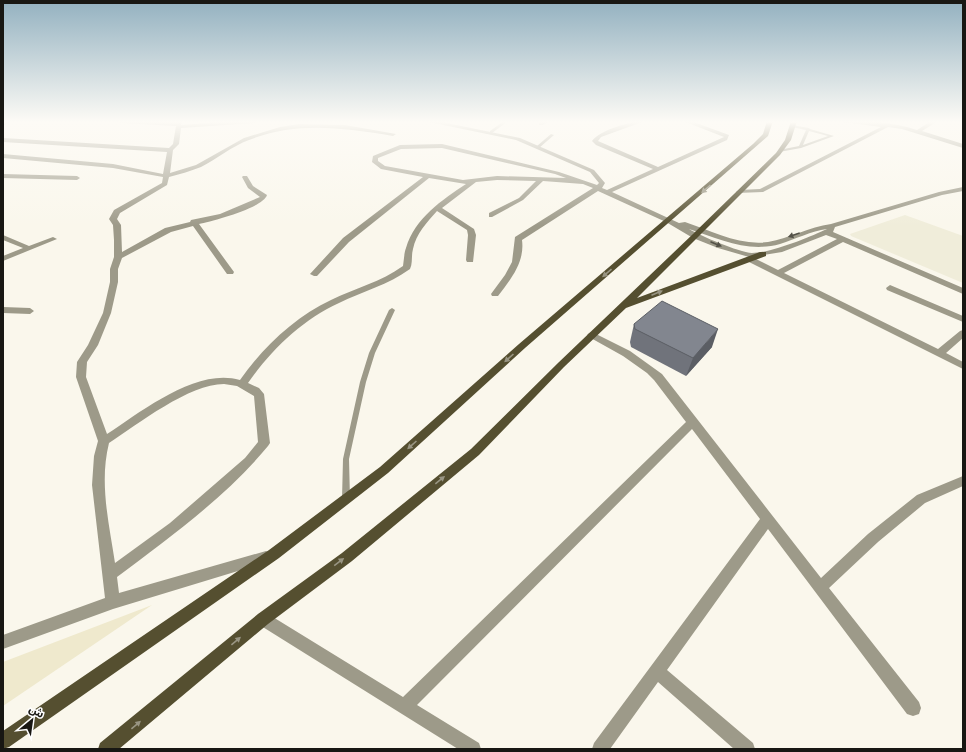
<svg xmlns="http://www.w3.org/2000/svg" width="966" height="752" font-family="Bitter,'Noto Sans Arabic',serif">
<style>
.built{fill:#f0edda}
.green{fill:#efe9cd}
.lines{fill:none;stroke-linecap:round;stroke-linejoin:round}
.service{fill:#9d9a89;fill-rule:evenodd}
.minor{fill:#9d9a89;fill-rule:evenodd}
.primary{fill:#554f30;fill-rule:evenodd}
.wall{fill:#70737b}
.shaded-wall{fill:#5b5e64}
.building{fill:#82868f;stroke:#5b5e64}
.oneway{fill:#999583}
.oneway2{fill:#545248}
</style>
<rect width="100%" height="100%" fill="#faf7ec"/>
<path class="built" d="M 905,215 L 963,236 L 963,283 L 851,236 L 850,234 Z"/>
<path class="green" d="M 152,605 L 3,706 L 3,662 Z"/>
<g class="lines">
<path class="service" d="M 504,121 L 508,121 L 492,133 L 490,133 L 490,131 Z
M 792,125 L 809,128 L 810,129 L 834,136 L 801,148 L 779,152 L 779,150 L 799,146 L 806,130 L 792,127 ZM 809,131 L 828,136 L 803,145 Z
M 551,134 L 554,135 L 539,148 L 537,148 L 537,146 Z
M 392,308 L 395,310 L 375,353 L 366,382 L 349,459 L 350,499 L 349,501 L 346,502 L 343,501 L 342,499 L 343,459 L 360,382 L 369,353 L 389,310 Z"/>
<path class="minor" d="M 11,121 L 3,126 L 3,122 Z
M 118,121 L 182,121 L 181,125 L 233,121 L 258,121 L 255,123 L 181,128 L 179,144 L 173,150 L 170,173 L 196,165 L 244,138 L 280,127 L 299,124 L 345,125 L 396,134 L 393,136 C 343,128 297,121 249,140 C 232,146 217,159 201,167 C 191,171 180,174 169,177 L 167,185 L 120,213 L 117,219 L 121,225 L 122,252 L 165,228 L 190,222 L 191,220 L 220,214 L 260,197 L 248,188 L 242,177 L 243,176 L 247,176 L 253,186 L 267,195 C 263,208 213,221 199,224 L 234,272 L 233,274 L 227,274 L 193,226 L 171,232 L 122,258 L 118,269 L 118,282 L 111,313 L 98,345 L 87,362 L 86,377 L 107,434 C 142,411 197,367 240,380 C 263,347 295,317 331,300 C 355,288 381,282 403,266 C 404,260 404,253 406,248 C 415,218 442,200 466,184 L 429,178 L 349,242 L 317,276 L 314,276 L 310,274 L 343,238 L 423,177 L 381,169 L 372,162 L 373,156 L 400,145 L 442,144 L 559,172 L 597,185 L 599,183 L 590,172 L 516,140 L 424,121 L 437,121 L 520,138 L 594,170 L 605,183 L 602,188 L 607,190 L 653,169 L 596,145 L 592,141 C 600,130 631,121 645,121 L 601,137 L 598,141 L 658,167 L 724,137 L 683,121 L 691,121 L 729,135 L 727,140 L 612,192 L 679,223 L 685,222 C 712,231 739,246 768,242 C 790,238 809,227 831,224 L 939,192 L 963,187 L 963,191 L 942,195 L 835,227 L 833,232 L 963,288 L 963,294 L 843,242 L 784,273 L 938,349 L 960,331 L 963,330 L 963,338 L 946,353 L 963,362 L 963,369 L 747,261 L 746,259 L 749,257 L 718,248 L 693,238 L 666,222 L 598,191 L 522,240 C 525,262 511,279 498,296 L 492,296 L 491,294 L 505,275 L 512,262 L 515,237 L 593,188 L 583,184 L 543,181 L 523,200 L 492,217 L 489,217 L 489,213 L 519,198 L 536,181 L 497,180 L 476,182 L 442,208 L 474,229 L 476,235 L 473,262 L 467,262 L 466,260 L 468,235 L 467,230 L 437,211 C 427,222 416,234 413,249 C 411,256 413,263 410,269 C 388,285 363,291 339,303 C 302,320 271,350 248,383 L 259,388 L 264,394 L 270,443 L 268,446 C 227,496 168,539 117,577 L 119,593 L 266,551 L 271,553 L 273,557 L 271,561 L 113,609 L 3,649 L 3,635 L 105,598 L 92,485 L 94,456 L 98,441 L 76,377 L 77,362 L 88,345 L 103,313 L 110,282 L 110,269 L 114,257 L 114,240 L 113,225 L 109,219 L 114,210 L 162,183 L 163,177 L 113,168 L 3,158 L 3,154 L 113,164 L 163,174 L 167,152 L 3,142 L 3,138 L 169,148 L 173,144 L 176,126 L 121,123 ZM 442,148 L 555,174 L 566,178 L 497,176 L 463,180 L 385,166 L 378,161 L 378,158 L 401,149 ZM 689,229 C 719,239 748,253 780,244 C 796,239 811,231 827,229 C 810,237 771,253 752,253 C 738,252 701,236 689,229 ZM 826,235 L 837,239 L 778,270 L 752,257 L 782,252 ZM 224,384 L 237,386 L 254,396 L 258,442 L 245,458 L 170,523 L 115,563 C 109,523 99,483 109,443 C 138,424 189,384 224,384 Z
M 542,121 L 549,121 L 543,125 L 539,125 L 539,123 Z
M 835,121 C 862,121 891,121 917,130 L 931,121 L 938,121 L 922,131 L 963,144 L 963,148 L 902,129 L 888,127 L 763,192 L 737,193 L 736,192 L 739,190 L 760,189 L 881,127 Z
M 3,174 L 77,176 L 80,178 L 77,180 L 3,178 Z
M 3,235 L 29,246 L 53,237 L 57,239 L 3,261 L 3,256 L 23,248 L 3,240 Z
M 890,285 L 963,316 L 963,322 L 887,290 L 886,288 Z
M 3,307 L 30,308 L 34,311 L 30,314 L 3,313 Z
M 592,332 L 630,351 L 662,374 L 821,578 L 868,534 L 917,495 L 963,476 L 963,486 L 925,503 L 878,542 L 829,588 L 919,702 L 921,708 L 919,714 L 913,716 L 907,714 L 768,529 L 667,670 L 753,743 L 755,749 L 734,749 L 658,682 L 610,749 L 592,749 L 594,743 L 760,519 L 692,429 L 417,705 L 479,743 L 481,749 L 458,749 L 258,624 L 256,619 L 258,614 L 263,612 L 268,614 L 403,697 L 686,422 L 654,380 L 647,373 L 623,356 L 589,337 L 587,335 L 589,333 Z"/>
<path class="primary" d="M 767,121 L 773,121 L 768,136 L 525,348 L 388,473 L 279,558 L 9,747 L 3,749 L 3,731 L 269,550 L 380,467 L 519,344 L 753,144 L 763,134 Z
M 791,121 L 797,121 L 791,140 L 780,155 L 637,298 L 760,252 L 766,252 L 766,256 L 626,308 L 564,367 L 479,455 L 352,561 L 268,624 L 119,749 L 98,749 L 100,743 L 258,614 L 342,553 L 471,449 L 558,363 L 693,234 L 776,153 L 785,140 Z"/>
</g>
<path class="wall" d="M 634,324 L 712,347 L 686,376 L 631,347 L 630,342 Z"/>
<path class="shaded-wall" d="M 718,329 L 712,347 L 686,376 L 693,358 Z"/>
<path class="building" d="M 662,301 L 718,329 L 693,358 L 635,329 L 634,324 Z"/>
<defs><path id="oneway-solid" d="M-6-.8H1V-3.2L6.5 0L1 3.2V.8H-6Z"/></defs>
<g class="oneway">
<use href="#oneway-solid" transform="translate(706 189) rotate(139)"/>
<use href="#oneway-solid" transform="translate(607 273) rotate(139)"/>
<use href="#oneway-solid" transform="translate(657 293) rotate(-23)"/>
<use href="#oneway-solid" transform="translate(509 358) rotate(138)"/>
<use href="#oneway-solid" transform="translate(412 445) rotate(138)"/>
<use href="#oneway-solid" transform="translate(440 480) rotate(-39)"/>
<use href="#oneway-solid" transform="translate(339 562) rotate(-37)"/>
<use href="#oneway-solid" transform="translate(236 641) rotate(-40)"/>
<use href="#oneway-solid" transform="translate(136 725) rotate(-40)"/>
</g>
<g class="oneway2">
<use href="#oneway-solid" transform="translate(794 235) rotate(161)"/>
<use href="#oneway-solid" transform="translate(716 244) rotate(23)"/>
</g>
<linearGradient id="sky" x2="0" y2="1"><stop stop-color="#93b1c0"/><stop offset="0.54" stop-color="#fdfbf6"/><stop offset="1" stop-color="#fdfbf6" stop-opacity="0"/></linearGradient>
<rect width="966" height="226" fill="url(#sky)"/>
<rect width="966" height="752" fill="none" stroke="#181713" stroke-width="8"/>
<g transform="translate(32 720) rotate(29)" stroke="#ffffff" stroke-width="3" paint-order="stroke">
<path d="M0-3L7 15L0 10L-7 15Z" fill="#181713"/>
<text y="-6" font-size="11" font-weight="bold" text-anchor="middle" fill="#181713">ش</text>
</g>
</svg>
